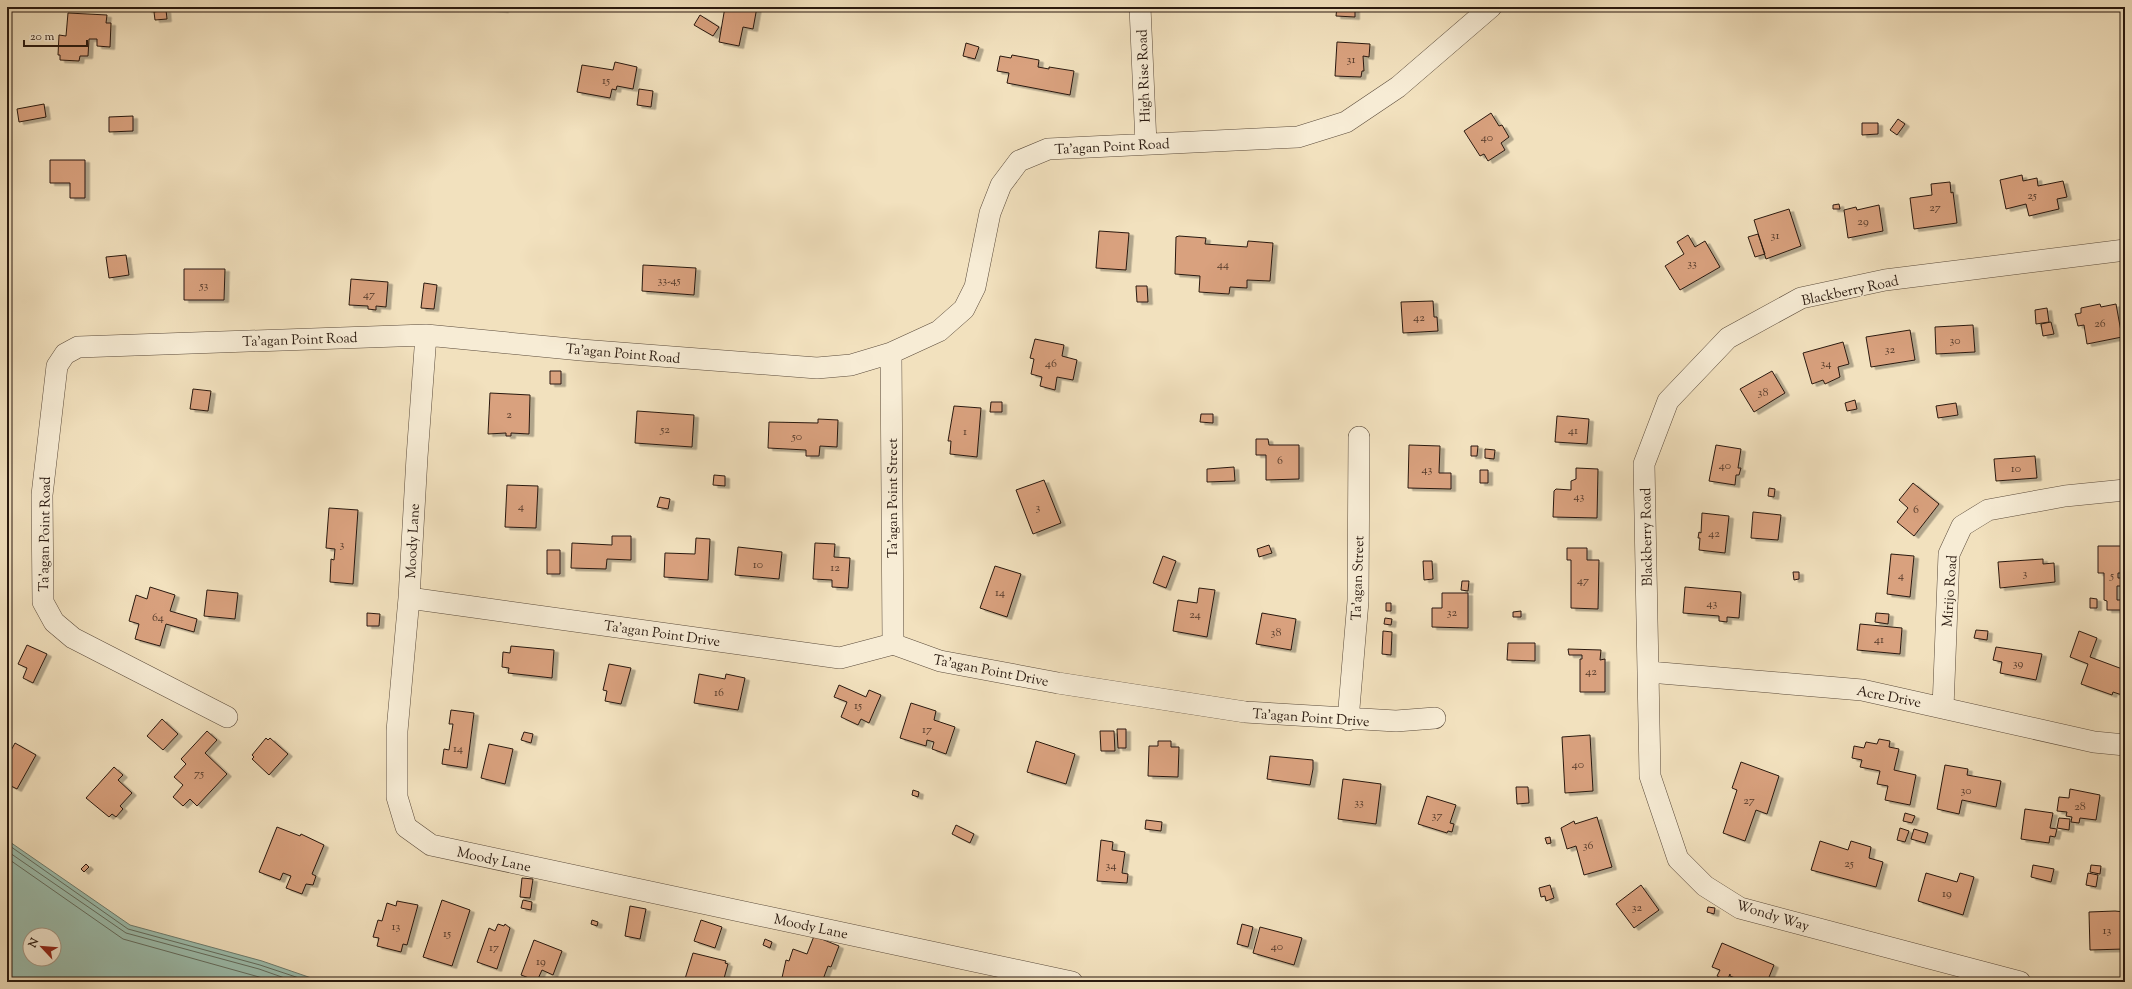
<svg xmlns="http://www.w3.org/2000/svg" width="2132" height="989" font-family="'Sorts Mill Goudy',serif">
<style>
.water{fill:#9cbeae;stroke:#6e7c6e;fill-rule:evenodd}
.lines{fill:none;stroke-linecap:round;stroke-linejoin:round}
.shore{stroke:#626c5e;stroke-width:1}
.building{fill:#d9a17e;stroke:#29190f;filter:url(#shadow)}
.minor-casing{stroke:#5b4b3b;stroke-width:22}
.minor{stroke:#f7ecd5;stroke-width:21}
.labels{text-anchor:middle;stroke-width:3;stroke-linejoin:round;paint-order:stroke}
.number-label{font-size:12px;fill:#553b2b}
.street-label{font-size:14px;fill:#29190f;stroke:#f7ecd5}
</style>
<defs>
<filter id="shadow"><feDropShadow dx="4.5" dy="2.5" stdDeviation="0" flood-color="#0004"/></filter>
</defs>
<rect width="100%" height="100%" fill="#f2e1be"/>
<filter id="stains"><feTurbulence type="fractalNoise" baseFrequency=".005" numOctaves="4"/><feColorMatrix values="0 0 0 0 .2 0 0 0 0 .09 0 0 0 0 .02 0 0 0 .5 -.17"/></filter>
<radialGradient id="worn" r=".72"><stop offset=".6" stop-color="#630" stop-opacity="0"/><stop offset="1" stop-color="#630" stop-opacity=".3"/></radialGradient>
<path class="water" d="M 7,840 L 130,925 L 262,961 L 323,982 L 7,982 ZM 30,935 L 54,935 L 54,959 L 30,959 Z"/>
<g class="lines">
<path class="shore" d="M 7,844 L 128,929 L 260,965 L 311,982
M 7,851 L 126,933 L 259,969 L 296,982
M 7,858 L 123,939 L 277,982"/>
</g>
<path class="building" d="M 147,7 L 174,7 L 147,10 Z
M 475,7 L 504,7 L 504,10 Z
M 725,7 L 757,7 L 753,29 L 743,27 L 739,46 L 719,42 Z
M 1337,7 L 1355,7 L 1355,17 L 1336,16 Z
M 166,10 L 167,19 L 155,20 L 154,12 Z
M 68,13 L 107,15 L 106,23 L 111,23 L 110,47 L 97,46 L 97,39 L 89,39 L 88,56 L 80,56 L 79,61 L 60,60 L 60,55 L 58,55 L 59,35 L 66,36 Z
M 700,15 L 719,27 L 713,36 L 694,25 Z
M 1337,42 L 1370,44 L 1369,57 L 1363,56 L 1364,71 L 1362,71 L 1361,77 L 1335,76 Z
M 966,43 L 979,47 L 975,59 L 963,56 Z
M 1012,55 L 1039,60 L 1038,67 L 1049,69 L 1049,67 L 1074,71 L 1070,95 L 1007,83 L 1009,73 L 997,71 L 1000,56 L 1011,58 Z
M 615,62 L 637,67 L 633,89 L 617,86 L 616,90 L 612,89 L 610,98 L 577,92 L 582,65 L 613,70 Z
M 639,89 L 653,91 L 651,107 L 637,105 Z
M 44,104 L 46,117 L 19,122 L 17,109 Z
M 1491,113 L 1499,126 L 1502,125 L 1509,137 L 1501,143 L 1505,150 L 1488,161 L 1484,154 L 1480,156 L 1464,131 Z
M 133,116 L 133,131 L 109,132 L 109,117 Z
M 1898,119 L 1905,124 L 1897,135 L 1890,130 Z
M 1862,123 L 1878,123 L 1878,134 L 1862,135 Z
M 50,160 L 85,160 L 85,198 L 70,198 L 70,183 L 50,183 Z
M 2022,175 L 2023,181 L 2037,178 L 2038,186 L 2063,181 L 2067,197 L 2057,199 L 2059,209 L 2029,216 L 2026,204 L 2006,209 L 2000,180 Z
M 1950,182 L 1951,193 L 1953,192 L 1957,223 L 1914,229 L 1910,198 L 1932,195 L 1931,184 Z
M 1839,204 L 1840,209 L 1833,209 L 1833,205 Z
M 1879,205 L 1883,231 L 1848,238 L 1844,210 L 1856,207 L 1857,210 Z
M 1789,209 L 1801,246 L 1766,259 L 1754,220 Z
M 1099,231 L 1129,233 L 1126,270 L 1096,268 Z
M 1758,234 L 1765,254 L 1755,257 L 1748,237 Z
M 1688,235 L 1695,247 L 1705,241 L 1720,267 L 1680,290 L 1665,266 L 1684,254 L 1677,242 Z
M 1179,236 L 1206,238 L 1205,244 L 1247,247 L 1248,241 L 1273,243 L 1270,281 L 1247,280 L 1247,288 L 1230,287 L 1229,294 L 1199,292 L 1200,276 L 1175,274 L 1176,237 Z
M 126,255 L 129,275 L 109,278 L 106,257 Z
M 643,265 L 696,268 L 694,295 L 642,291 Z
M 184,269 L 225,269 L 224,300 L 184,300 Z
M 351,279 L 388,282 L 386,307 L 376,306 L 376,310 L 368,309 L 368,306 L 349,305 Z
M 424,283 L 437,285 L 434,309 L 421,308 Z
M 1136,286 L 1147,286 L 1148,302 L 1137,302 Z
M 1433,301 L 1434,317 L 1437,317 L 1438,331 L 1403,333 L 1401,302 Z
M 2100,304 L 2101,307 L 2116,304 L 2122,337 L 2087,344 L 2084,325 L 2078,326 L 2075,314 L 2081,313 L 2081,308 Z
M 2047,308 L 2049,322 L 2036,324 L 2035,310 Z
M 2051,322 L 2054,334 L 2043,336 L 2041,324 Z
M 1973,325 L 1975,352 L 1936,354 L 1935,327 Z
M 1910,330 L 1915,360 L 1871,367 L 1866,337 Z
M 1035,339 L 1064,345 L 1062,356 L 1077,360 L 1073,380 L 1057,377 L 1055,390 L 1040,386 L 1042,377 L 1031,374 L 1034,359 L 1030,358 Z
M 1843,342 L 1849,364 L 1838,367 L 1840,377 L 1825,384 L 1823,380 L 1812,384 L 1803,353 Z
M 550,371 L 561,371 L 561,384 L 550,384 Z
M 1772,371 L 1785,393 L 1754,412 L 1740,389 Z
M 193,389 L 211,391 L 208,411 L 190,409 Z
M 490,393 L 530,395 L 529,434 L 511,433 L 511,436 L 506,436 L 506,433 L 488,434 Z
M 1855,400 L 1857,409 L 1847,411 L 1845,403 Z
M 991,402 L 1002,402 L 1002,412 L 990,412 Z
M 1956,403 L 1958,415 L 1938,418 L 1936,406 Z
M 954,406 L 981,408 L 977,457 L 950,454 L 951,441 L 948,441 Z
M 637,411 L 694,415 L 692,447 L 635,443 Z
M 1201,414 L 1213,414 L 1213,423 L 1200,422 Z
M 1557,416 L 1589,419 L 1587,444 L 1555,442 Z
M 818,419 L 838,420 L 837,447 L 820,446 L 819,456 L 806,456 L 806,450 L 768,448 L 769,422 L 818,423 Z
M 1256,439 L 1268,439 L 1269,445 L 1299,445 L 1299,479 L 1266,480 L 1266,455 L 1256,455 Z
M 1409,445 L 1440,446 L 1439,473 L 1451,473 L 1451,489 L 1408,488 Z
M 1716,445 L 1741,449 L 1738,468 L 1741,468 L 1739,475 L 1736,475 L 1735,485 L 1709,481 Z
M 1471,446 L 1478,446 L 1477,456 L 1471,456 Z
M 1485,449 L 1495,450 L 1494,459 L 1485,458 Z
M 2035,456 L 2037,478 L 1996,481 L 1994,459 Z
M 1234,467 L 1235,481 L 1207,482 L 1207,469 Z
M 1576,468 L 1598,469 L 1597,518 L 1553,517 L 1554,491 L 1556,489 L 1571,490 L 1571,481 L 1576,479 Z
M 1480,470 L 1488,470 L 1488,483 L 1480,483 Z
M 714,475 L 725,476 L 725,486 L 713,485 Z
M 1044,480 L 1061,523 L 1033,534 L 1016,490 Z
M 1913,483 L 1939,504 L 1914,536 L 1897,522 L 1908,508 L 1899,500 Z
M 507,485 L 538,486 L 536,528 L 505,527 Z
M 1769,488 L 1775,489 L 1774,497 L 1768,496 Z
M 660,497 L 670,499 L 668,509 L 657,507 Z
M 329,508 L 358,510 L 353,584 L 330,582 L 331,559 L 334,560 L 335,549 L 326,548 Z
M 1753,512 L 1781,515 L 1778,540 L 1751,538 Z
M 1702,513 L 1729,516 L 1725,553 L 1699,550 L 1700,538 L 1698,538 L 1699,532 L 1701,533 Z
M 612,536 L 631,536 L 631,560 L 607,559 L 606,569 L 571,568 L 572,543 L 612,545 Z
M 696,538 L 710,539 L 708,580 L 664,577 L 665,553 L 695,554 Z
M 815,543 L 835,544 L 834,557 L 850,558 L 848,588 L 832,587 L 832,580 L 813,579 Z
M 1269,545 L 1272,553 L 1259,557 L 1257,549 Z
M 2098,546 L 2125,546 L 2124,573 L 2118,573 L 2118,578 L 2124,578 L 2124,586 L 2117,586 L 2117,600 L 2125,600 L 2125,610 L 2107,610 L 2107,601 L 2104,600 L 2104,573 L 2098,573 Z
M 738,547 L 782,552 L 779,579 L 735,575 Z
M 1567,548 L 1587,548 L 1587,560 L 1599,560 L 1598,609 L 1571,608 L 1571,560 L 1567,560 Z
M 547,550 L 560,550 L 560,574 L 547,574 Z
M 1891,554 L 1914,556 L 1910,597 L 1887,594 Z
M 1163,556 L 1176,561 L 1166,588 L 1153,583 Z
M 2043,559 L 2043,564 L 2054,563 L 2055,582 L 2000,588 L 1998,562 Z
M 1423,561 L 1432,561 L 1433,579 L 1424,580 Z
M 995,566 L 1021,574 L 1007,617 L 980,608 Z
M 1793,572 L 1799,572 L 1799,579 L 1794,580 Z
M 1462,581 L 1469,581 L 1468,591 L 1461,590 Z
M 150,587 L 175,595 L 170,611 L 197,619 L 194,632 L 166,624 L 160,646 L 135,639 L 139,624 L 129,621 L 136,595 L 147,599 Z
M 1685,587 L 1741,592 L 1739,618 L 1727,617 L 1727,622 L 1719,621 L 1719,616 L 1683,613 Z
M 1199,588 L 1215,590 L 1207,637 L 1173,631 L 1178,600 L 1197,603 Z
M 207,590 L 238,593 L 235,619 L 204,616 Z
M 1442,593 L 1468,593 L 1468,628 L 1432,627 L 1432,608 L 1442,608 Z
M 2090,598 L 2097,599 L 2097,608 L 2090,608 Z
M 1386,603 L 1391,603 L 1391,611 L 1386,611 Z
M 1521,611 L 1521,617 L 1513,617 L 1513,612 Z
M 367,613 L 380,614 L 379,626 L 367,626 Z
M 1262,613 L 1296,619 L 1291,650 L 1256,644 Z
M 1876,613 L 1889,614 L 1888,624 L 1875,622 Z
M 1385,618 L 1392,619 L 1391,625 L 1384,624 Z
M 1860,624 L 1902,628 L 1900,654 L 1857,650 Z
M 1976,630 L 1988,631 L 1987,640 L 1974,638 Z
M 1383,631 L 1392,632 L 1391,655 L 1382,654 Z
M 2079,631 L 2097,638 L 2090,657 L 2125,670 L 2125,696 L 2113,692 L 2112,695 L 2081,684 L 2088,664 L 2070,657 Z
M 1508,643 L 1535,643 L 1535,661 L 1507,660 Z
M 27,645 L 47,654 L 33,683 L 23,678 L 27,668 L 18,664 Z
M 511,646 L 554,650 L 552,678 L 508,673 L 509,668 L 502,667 L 503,652 L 510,653 Z
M 1996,647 L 2042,654 L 2036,680 L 2000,673 L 2002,662 L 1993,660 Z
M 1568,649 L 1601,650 L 1600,660 L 1605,659 L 1605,692 L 1580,692 L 1580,659 L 1582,659 L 1582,655 L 1569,655 Z
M 609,664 L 631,668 L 621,704 L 605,701 L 607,691 L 603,690 Z
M 699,674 L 725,679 L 726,674 L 745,678 L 738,710 L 694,703 Z
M 839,685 L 866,697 L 869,690 L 881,695 L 869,723 L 861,719 L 858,725 L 841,717 L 847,702 L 834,697 Z
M 911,703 L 936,711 L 934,720 L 955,727 L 946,754 L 932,749 L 934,742 L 927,740 L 926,746 L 900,738 Z
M 451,710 L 474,713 L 467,768 L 442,764 L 444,749 L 449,750 L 453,724 L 449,724 Z
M 162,719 L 178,734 L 163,750 L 147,736 Z
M 1117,729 L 1126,729 L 1126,748 L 1118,748 Z
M 207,731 L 217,740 L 205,753 L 227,774 L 197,806 L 190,799 L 183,806 L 173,797 L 183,785 L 174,777 L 186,764 L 181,759 Z
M 1100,731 L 1114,731 L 1115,751 L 1101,751 Z
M 524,732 L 533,734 L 531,743 L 521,740 Z
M 1590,735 L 1593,791 L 1565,793 L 1562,737 Z
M 266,738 L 268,740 L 270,738 L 288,754 L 269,775 L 252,759 L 254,757 L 252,755 Z
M 1879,739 L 1890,741 L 1889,747 L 1899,749 L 1894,770 L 1916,775 L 1910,805 L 1885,800 L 1888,786 L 1877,784 L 1880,771 L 1860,767 L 1862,760 L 1852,758 L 1854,746 L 1864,748 L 1866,742 L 1877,744 Z
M 1036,741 L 1075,754 L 1066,784 L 1027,772 Z
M 1158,741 L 1171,741 L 1171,747 L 1179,747 L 1178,777 L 1148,776 L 1149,746 L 1158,746 Z
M 15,743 L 36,755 L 17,789 L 7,784 L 7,758 Z
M 489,744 L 513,749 L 505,784 L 481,778 Z
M 1270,756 L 1313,760 L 1313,769 L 1310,785 L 1267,779 Z
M 1741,762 L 1779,776 L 1767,814 L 1756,810 L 1745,841 L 1723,833 L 1737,790 L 1732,788 Z
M 1945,765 L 1968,769 L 1967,775 L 2001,781 L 1996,807 L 1962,800 L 1959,814 L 1937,809 Z
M 114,767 L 123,775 L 118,780 L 132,793 L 120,806 L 123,809 L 116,817 L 112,814 L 109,817 L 86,798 Z
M 1343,779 L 1381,784 L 1376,824 L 1338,819 Z
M 1516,787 L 1528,787 L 1529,803 L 1517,804 Z
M 2070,789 L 2100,795 L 2096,820 L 2080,818 L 2079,823 L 2071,822 L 2072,817 L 2066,816 L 2067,812 L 2057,811 L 2059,797 L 2069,798 Z
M 913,790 L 919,792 L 918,797 L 912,795 Z
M 1427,796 L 1456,805 L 1450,823 L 1454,824 L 1452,832 L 1448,831 L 1447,833 L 1418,824 Z
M 2025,809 L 2053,813 L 2050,828 L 2057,829 L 2055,837 L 2050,836 L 2049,843 L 2021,839 Z
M 1905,813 L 1915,816 L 1912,823 L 1903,821 Z
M 1597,817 L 1612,867 L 1584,875 L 1576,846 L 1567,849 L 1561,828 L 1574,821 L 1575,824 Z
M 2059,818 L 2070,819 L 2069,830 L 2057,828 Z
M 1146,820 L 1162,822 L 1161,831 L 1145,829 Z
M 956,825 L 974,834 L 970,843 L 952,834 Z
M 277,827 L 300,836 L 301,834 L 324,845 L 312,874 L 316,876 L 313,885 L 306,884 L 302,894 L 286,888 L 291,876 L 283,873 L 280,880 L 259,872 Z
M 1900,828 L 1909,831 L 1905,842 L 1897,840 Z
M 1914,829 L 1928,833 L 1925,843 L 1911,839 Z
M 1550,837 L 1551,843 L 1547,844 L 1545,838 Z
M 1101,840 L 1113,842 L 1112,850 L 1125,852 L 1122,873 L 1128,874 L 1127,883 L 1097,881 Z
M 1820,841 L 1848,850 L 1851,841 L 1871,847 L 1869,858 L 1883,862 L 1876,887 L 1811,870 Z
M 86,864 L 89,867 L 84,872 L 81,869 Z
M 2033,865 L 2054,869 L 2051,882 L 2031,877 Z
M 2091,865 L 2101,866 L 2100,874 L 2090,872 Z
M 1926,873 L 1957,882 L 1960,873 L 1974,877 L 1963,915 L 1918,901 Z
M 2088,873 L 2098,875 L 2096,887 L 2086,885 Z
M 522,878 L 533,879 L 530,898 L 520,897 Z
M 1550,885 L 1554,898 L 1546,901 L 1545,896 L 1541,897 L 1539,888 Z
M 1641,885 L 1659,910 L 1634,928 L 1616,904 Z
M 442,900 L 470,910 L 452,966 L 423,957 Z
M 523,900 L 532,902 L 531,910 L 521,908 Z
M 397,901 L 418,905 L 407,945 L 403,944 L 401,952 L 377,946 L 379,938 L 373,937 L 378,920 L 382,921 L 387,903 L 396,906 Z
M 630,906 L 646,909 L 640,939 L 625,936 Z
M 1708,907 L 1715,908 L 1714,914 L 1707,912 Z
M 2115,911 L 2125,912 L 2124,949 L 2090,950 L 2089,912 Z
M 592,920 L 598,922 L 597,926 L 591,924 Z
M 701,920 L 722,927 L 715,948 L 694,941 Z
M 498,924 L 504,926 L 505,924 L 510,928 L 497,969 L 477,962 L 489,928 L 495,931 Z
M 1242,924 L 1253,927 L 1248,947 L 1237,944 Z
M 1260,927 L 1302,938 L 1294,965 L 1253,953 Z
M 814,936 L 839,946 L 831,967 L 828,966 L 822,982 L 781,982 L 786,960 L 789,961 L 793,949 L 807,954 Z
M 765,939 L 772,942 L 770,948 L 763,945 Z
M 534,940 L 562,951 L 553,975 L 542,970 L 537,981 L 521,975 Z
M 1722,943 L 1774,965 L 1767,982 L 1745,982 L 1730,976 L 1730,974 L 1727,981 L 1717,976 L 1720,970 L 1712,967 Z
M 693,953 L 726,961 L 725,963 L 728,964 L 723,982 L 684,982 Z"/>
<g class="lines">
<defs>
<path id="minor" d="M 1140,7 L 1146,144
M 426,335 L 417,457 L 409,598 L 397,731 L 397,797 L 406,827 L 431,845 L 1072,982
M 891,353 L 893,644
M 409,598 L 840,658 L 893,644 L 940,661 L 1058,683 L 1245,712 L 1396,721 L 1435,718
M 1649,672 L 1862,690 L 2094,742 L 2125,745
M 1943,708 L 1949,554 L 1962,526 L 1988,510 L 2065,496 L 2125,490
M 227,717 L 73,638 L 54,622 L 43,602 L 42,495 L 57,366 L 65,354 L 78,347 L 426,335 L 581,350 L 817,368 L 851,365 L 891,353 L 939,331 L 964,309 L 975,287 L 990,213 L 1001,185 L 1019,161 L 1048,149 L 1298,137 L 1346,122 L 1398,87 L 1491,7
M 1348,720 L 1358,601 L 1359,437
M 2020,982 L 1740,908 L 1705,886 L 1678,859 L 1650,776 L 1644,464 L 1668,401 L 1728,338 L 1801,298 L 1885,280 L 2125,250"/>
</defs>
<use href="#minor" class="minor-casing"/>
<use href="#minor" class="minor"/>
</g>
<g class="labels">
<g class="number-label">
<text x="1351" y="63">31</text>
<text x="606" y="84">15</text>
<text x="1487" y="141">40</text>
<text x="2032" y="199">25</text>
<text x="1935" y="211">27</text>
<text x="1863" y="225">29</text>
<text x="1775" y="239">31</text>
<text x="1692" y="267">33</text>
<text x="1223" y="268">44</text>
<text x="669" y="284">33-45</text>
<text x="204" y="289">53</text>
<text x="369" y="298">47</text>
<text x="1419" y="321">42</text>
<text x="2100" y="327">26</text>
<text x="1955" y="344">30</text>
<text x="1890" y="353">32</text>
<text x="1051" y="367">46</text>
<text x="1826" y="367">34</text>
<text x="1763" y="396">38</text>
<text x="509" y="418">2</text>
<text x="665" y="433">52</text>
<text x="1573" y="434">41</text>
<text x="965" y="435">1</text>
<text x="797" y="440">50</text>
<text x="1280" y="464">6</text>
<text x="1725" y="469">40</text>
<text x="2016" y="472">10</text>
<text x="1427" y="473">43</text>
<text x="1579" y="500">43</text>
<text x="521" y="510">4</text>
<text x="1038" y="511">3</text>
<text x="1916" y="513">6</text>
<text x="1714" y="537">42</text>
<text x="342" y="548">3</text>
<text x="758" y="568">10</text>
<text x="835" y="571">12</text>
<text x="2025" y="577">3</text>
<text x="1901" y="579">4</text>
<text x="2112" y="579">5</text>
<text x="1583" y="584">47</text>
<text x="1000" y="596">14</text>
<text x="1712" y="607">43</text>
<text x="1452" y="616">32</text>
<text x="1195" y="618">24</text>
<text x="158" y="621">64</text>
<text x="1276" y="636">38</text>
<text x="1879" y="643">41</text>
<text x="2018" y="667">39</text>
<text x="1591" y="675">42</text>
<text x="719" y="696">16</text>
<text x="858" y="709">15</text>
<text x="927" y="733">17</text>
<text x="458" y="752">14</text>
<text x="1578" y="768">40</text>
<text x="199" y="777">75</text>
<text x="1966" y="794">30</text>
<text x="1749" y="804">27</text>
<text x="1359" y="806">33</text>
<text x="2080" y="810">28</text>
<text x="1437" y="819">37</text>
<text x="1588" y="849">36</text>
<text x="1849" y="867">25</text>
<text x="1111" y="869">34</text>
<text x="1947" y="897">19</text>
<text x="1637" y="911">32</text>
<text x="396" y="930">13</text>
<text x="2107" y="934">13</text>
<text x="447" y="937">15</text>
<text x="1277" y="950">40</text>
<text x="494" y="951">17</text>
<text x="541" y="965">19</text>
</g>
<g class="street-label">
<text transform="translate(1143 76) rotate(-92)" y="5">High Rise Road</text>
<text transform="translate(1112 146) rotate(-3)" y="5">Ta'agan Point Road</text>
<text transform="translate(1850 290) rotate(-12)" y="5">Blackberry Road</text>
<text transform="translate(300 339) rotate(-2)" y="5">Ta'agan Point Road</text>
<text transform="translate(623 353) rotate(5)" y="5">Ta'agan Point Road</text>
<text transform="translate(892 498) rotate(-90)" y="5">Ta'agan Point Street</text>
<text transform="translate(44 534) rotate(-89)" y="5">Ta'agan Point Road</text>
<text transform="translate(1646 537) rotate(-91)" y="5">Blackberry Road</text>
<text transform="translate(412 541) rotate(-87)" y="5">Moody Lane</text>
<text transform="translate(1357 578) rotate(-88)" y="5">Ta'agan Street</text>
<text transform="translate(1949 591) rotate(-86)" y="5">Mirijo Road</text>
<text transform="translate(662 633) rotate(8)" y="5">Ta'agan Point Drive</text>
<text transform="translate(991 670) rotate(11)" y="5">Ta'agan Point Drive</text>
<text transform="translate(1889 696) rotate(11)" y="5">Acre Drive</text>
<text transform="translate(1311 717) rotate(4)" y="5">Ta'agan Point Drive</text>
<text transform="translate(494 859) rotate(12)" y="5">Moody Lane</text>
<text transform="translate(1773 915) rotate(17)" y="5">Wondy Way</text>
<text transform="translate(811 926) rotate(12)" y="5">Moody Lane</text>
</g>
</g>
<rect width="2132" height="989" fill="none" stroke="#f2e1be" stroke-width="24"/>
<rect x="8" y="8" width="2116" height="973" fill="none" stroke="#29190f" stroke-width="2"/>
<rect x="12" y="12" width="2108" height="965" fill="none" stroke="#29190f"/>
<g transform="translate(42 947) rotate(296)"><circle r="19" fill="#f7ecd5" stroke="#a59886"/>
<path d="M0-3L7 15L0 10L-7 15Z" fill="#8f2418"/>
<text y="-6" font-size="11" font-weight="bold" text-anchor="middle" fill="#29190f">N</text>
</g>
<path d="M24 40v6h63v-6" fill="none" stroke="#29190f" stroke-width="2"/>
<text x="30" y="40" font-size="12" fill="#29190f" stroke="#f7ecd5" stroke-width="3" paint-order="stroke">20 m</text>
<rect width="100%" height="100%" filter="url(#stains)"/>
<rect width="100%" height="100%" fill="url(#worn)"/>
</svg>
